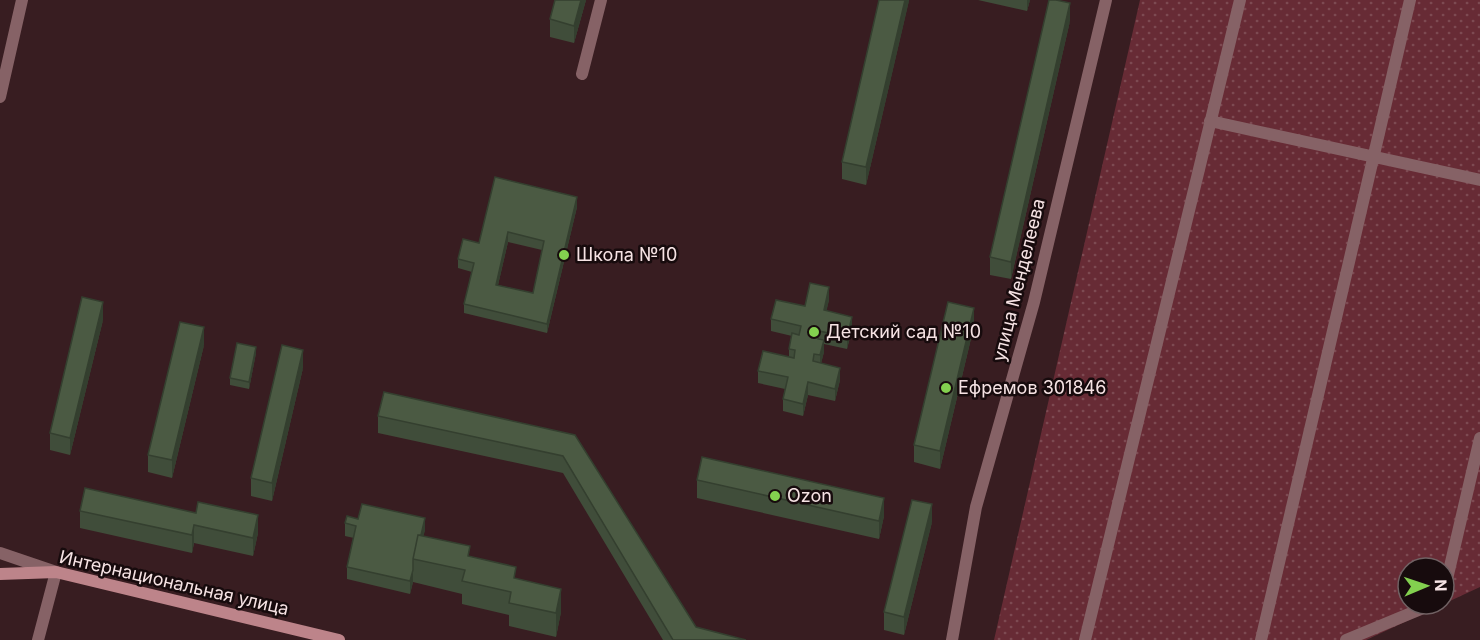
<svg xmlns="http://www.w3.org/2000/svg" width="1480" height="640" font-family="Inter,sans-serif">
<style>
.park{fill:url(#park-dots);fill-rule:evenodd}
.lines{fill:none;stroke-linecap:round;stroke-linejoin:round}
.street{stroke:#866266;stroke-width:12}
.secondary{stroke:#bd848a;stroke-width:12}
.wall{fill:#404d3a;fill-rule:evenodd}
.shaded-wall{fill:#343f2f}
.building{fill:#4b5a43;stroke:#343f2f;stroke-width:1.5;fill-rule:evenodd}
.poi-dot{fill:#83d04f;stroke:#170b0d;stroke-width:2}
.labels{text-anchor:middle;stroke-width:5;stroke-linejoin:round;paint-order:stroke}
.poi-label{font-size:18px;fill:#f6e3e4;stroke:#170b0d;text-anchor:start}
.street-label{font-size:18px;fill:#f6e3e4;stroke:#170b0d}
</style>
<defs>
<pattern id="park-dots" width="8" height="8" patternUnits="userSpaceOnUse" patternTransform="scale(1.5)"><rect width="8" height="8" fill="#672b35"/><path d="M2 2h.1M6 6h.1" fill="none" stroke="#7d4a52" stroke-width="1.8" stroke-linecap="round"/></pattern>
</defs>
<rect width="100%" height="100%" fill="#381d21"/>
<path class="park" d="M 1140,0 L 1480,0 L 1480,587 L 1366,640 L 994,640 ZM 1408,568 L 1444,568 L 1444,604 L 1408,604 Z"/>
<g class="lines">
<path class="street" d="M 582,74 L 601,0
M 0,97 L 22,0
M 1210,121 L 1480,180
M 0,553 L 56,572 L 38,640
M 1444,592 L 1480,438
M 952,640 L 976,507 L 1034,302 L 1106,0
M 1085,640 L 1240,0
M 1261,640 L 1410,0
M 1346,640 L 1433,604"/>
<path class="secondary" d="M 0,574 L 56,572 L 339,640"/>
</g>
<path class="wall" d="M 586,0 L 574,43 L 550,37 L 550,19 Z
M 909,0 L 866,185 L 842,179 L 842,162 Z
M 978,0 L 1030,0 L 1027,11 Z
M 1070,21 L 1011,279 L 990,275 L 990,257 Z
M 577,207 L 547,333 L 464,313 L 464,304 L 472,272 L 458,268 L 458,259 L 479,243 ZM 508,242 L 542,250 L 533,293 L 498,285 Z
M 829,300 L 826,311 L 852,329 L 847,349 L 824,344 L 824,352 L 821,363 L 840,380 L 835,401 L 808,395 L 803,416 L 783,411 L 783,399 L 785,389 L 758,383 L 758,371 L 789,357 L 789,349 L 792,336 L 771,331 L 771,319 L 805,306 Z
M 103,320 L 70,455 L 50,450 L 50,433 Z
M 974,326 L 940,469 L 914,462 L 914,445 Z
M 204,345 L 172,478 L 148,472 L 148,455 Z
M 256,353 L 249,389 L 230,385 L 230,378 Z
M 303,368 L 272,501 L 251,496 L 251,478 Z
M 378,416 L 575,435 L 696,627 L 746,640 L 663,640 L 563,473 L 378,433 Z
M 697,480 L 884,516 L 879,539 L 697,498 Z
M 80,511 L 258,533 L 253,556 L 194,543 L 192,553 L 80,528 Z
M 358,519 L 425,530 L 423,536 L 470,557 L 516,579 L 561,612 L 556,637 L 509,626 L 509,615 L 462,604 L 462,594 L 413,582 L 410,594 L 347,579 L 347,567 L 354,538 L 345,536 L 345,523 Z
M 932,522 L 904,635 L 884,630 L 884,612 Z"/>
<path class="shaded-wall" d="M 581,0 L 586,0 L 574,43 L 574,26 Z
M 905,0 L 909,0 L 909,1 L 866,185 L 866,167 Z
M 1027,0 L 1030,0 L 1027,11 Z
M 1070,3 L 1070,21 L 1011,279 L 1011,262 Z
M 577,197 L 577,207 L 547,333 L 547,324 Z
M 508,232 L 508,242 L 496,294 L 496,285 Z
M 829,287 L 829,300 L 824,323 L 824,310 Z
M 103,302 L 103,320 L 70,455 L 70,438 Z
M 974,308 L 974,326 L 940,469 L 940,451 Z
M 852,317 L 852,329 L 847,349 L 847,337 Z
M 204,327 L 204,345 L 172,478 L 172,460 Z
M 824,340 L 824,352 L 820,368 L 820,355 Z
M 256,347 L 256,353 L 249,389 L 249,382 Z
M 303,350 L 303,368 L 272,501 L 272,483 Z
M 840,368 L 840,380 L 835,401 L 835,389 Z
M 808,382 L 808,395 L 803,416 L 803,404 Z
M 884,498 L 884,516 L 879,539 L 879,521 Z
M 932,504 L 932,522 L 904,635 L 904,617 Z
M 258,515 L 258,533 L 253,556 L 253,538 Z
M 425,518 L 425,530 L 418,560 L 415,559 Z
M 194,525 L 194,543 L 192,553 L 192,535 Z
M 413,570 L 413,582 L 410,594 L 410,581 Z
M 561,589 L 561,612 L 556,637 L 556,613 Z"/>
<path class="building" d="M 555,0 L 581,0 L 574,26 L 550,19 Z
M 879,0 L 905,0 L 866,167 L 842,162 Z
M 1049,0 L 1056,0 L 1070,3 L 1011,262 L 990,257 Z
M 495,177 L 577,197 L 547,324 L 464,304 L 474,263 L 458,259 L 463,239 L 479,243 ZM 508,232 L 544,241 L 533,293 L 496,285 Z
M 810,283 L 829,287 L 824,310 L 852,317 L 847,337 L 819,331 L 818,339 L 824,340 L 820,355 L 814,354 L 813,361 L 840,368 L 835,389 L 808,382 L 803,404 L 783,399 L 788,377 L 758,371 L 763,351 L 794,358 L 795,350 L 789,349 L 792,333 L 799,335 L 801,326 L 771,319 L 776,300 L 805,306 Z
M 82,297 L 103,302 L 70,438 L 50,433 Z
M 948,302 L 974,308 L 940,451 L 914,445 Z
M 180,322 L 204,327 L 172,460 L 148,455 Z
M 237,343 L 256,347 L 249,382 L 230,378 Z
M 282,345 L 303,350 L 272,483 L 251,478 Z
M 384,392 L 575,435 L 696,627 L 746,640 L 673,640 L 563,456 L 378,416 Z
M 702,457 L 884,498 L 879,521 L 697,480 Z
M 85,488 L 196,513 L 198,502 L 258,515 L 253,538 L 194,525 L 192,535 L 80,511 Z
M 912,500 L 932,504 L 904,617 L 884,612 Z
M 362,504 L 425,518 L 421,535 L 418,535 L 413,559 L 413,570 L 410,581 L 347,567 L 356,526 L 345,523 L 347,516 L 358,519 Z
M 418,535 L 470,546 L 468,556 L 516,567 L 514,578 L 561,589 L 556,613 L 509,603 L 511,592 L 462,581 L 465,570 L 413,559 Z"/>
<g class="poi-dot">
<circle cx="564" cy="255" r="6"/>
<circle cx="814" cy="332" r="6"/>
<circle cx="946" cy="388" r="6"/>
<circle cx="775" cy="496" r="6"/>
</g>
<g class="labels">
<g class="poi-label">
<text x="576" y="261">Школа №10</text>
<text x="826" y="338">Детский сад №10</text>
<text x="958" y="394">Ефремов 301846</text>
<text x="787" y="502">Ozon</text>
</g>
<g class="street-label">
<text transform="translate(1019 280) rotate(-76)" y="6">улица Менделеева</text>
<text transform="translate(174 583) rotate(13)" y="6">Интернациональная улица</text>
</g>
</g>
<g transform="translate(1426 586) rotate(88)"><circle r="28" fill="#170b0d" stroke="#706163" stroke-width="1.5"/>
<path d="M0-4.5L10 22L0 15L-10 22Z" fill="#83d04f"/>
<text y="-9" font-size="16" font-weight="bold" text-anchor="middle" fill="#f6e3e4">N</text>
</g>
</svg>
